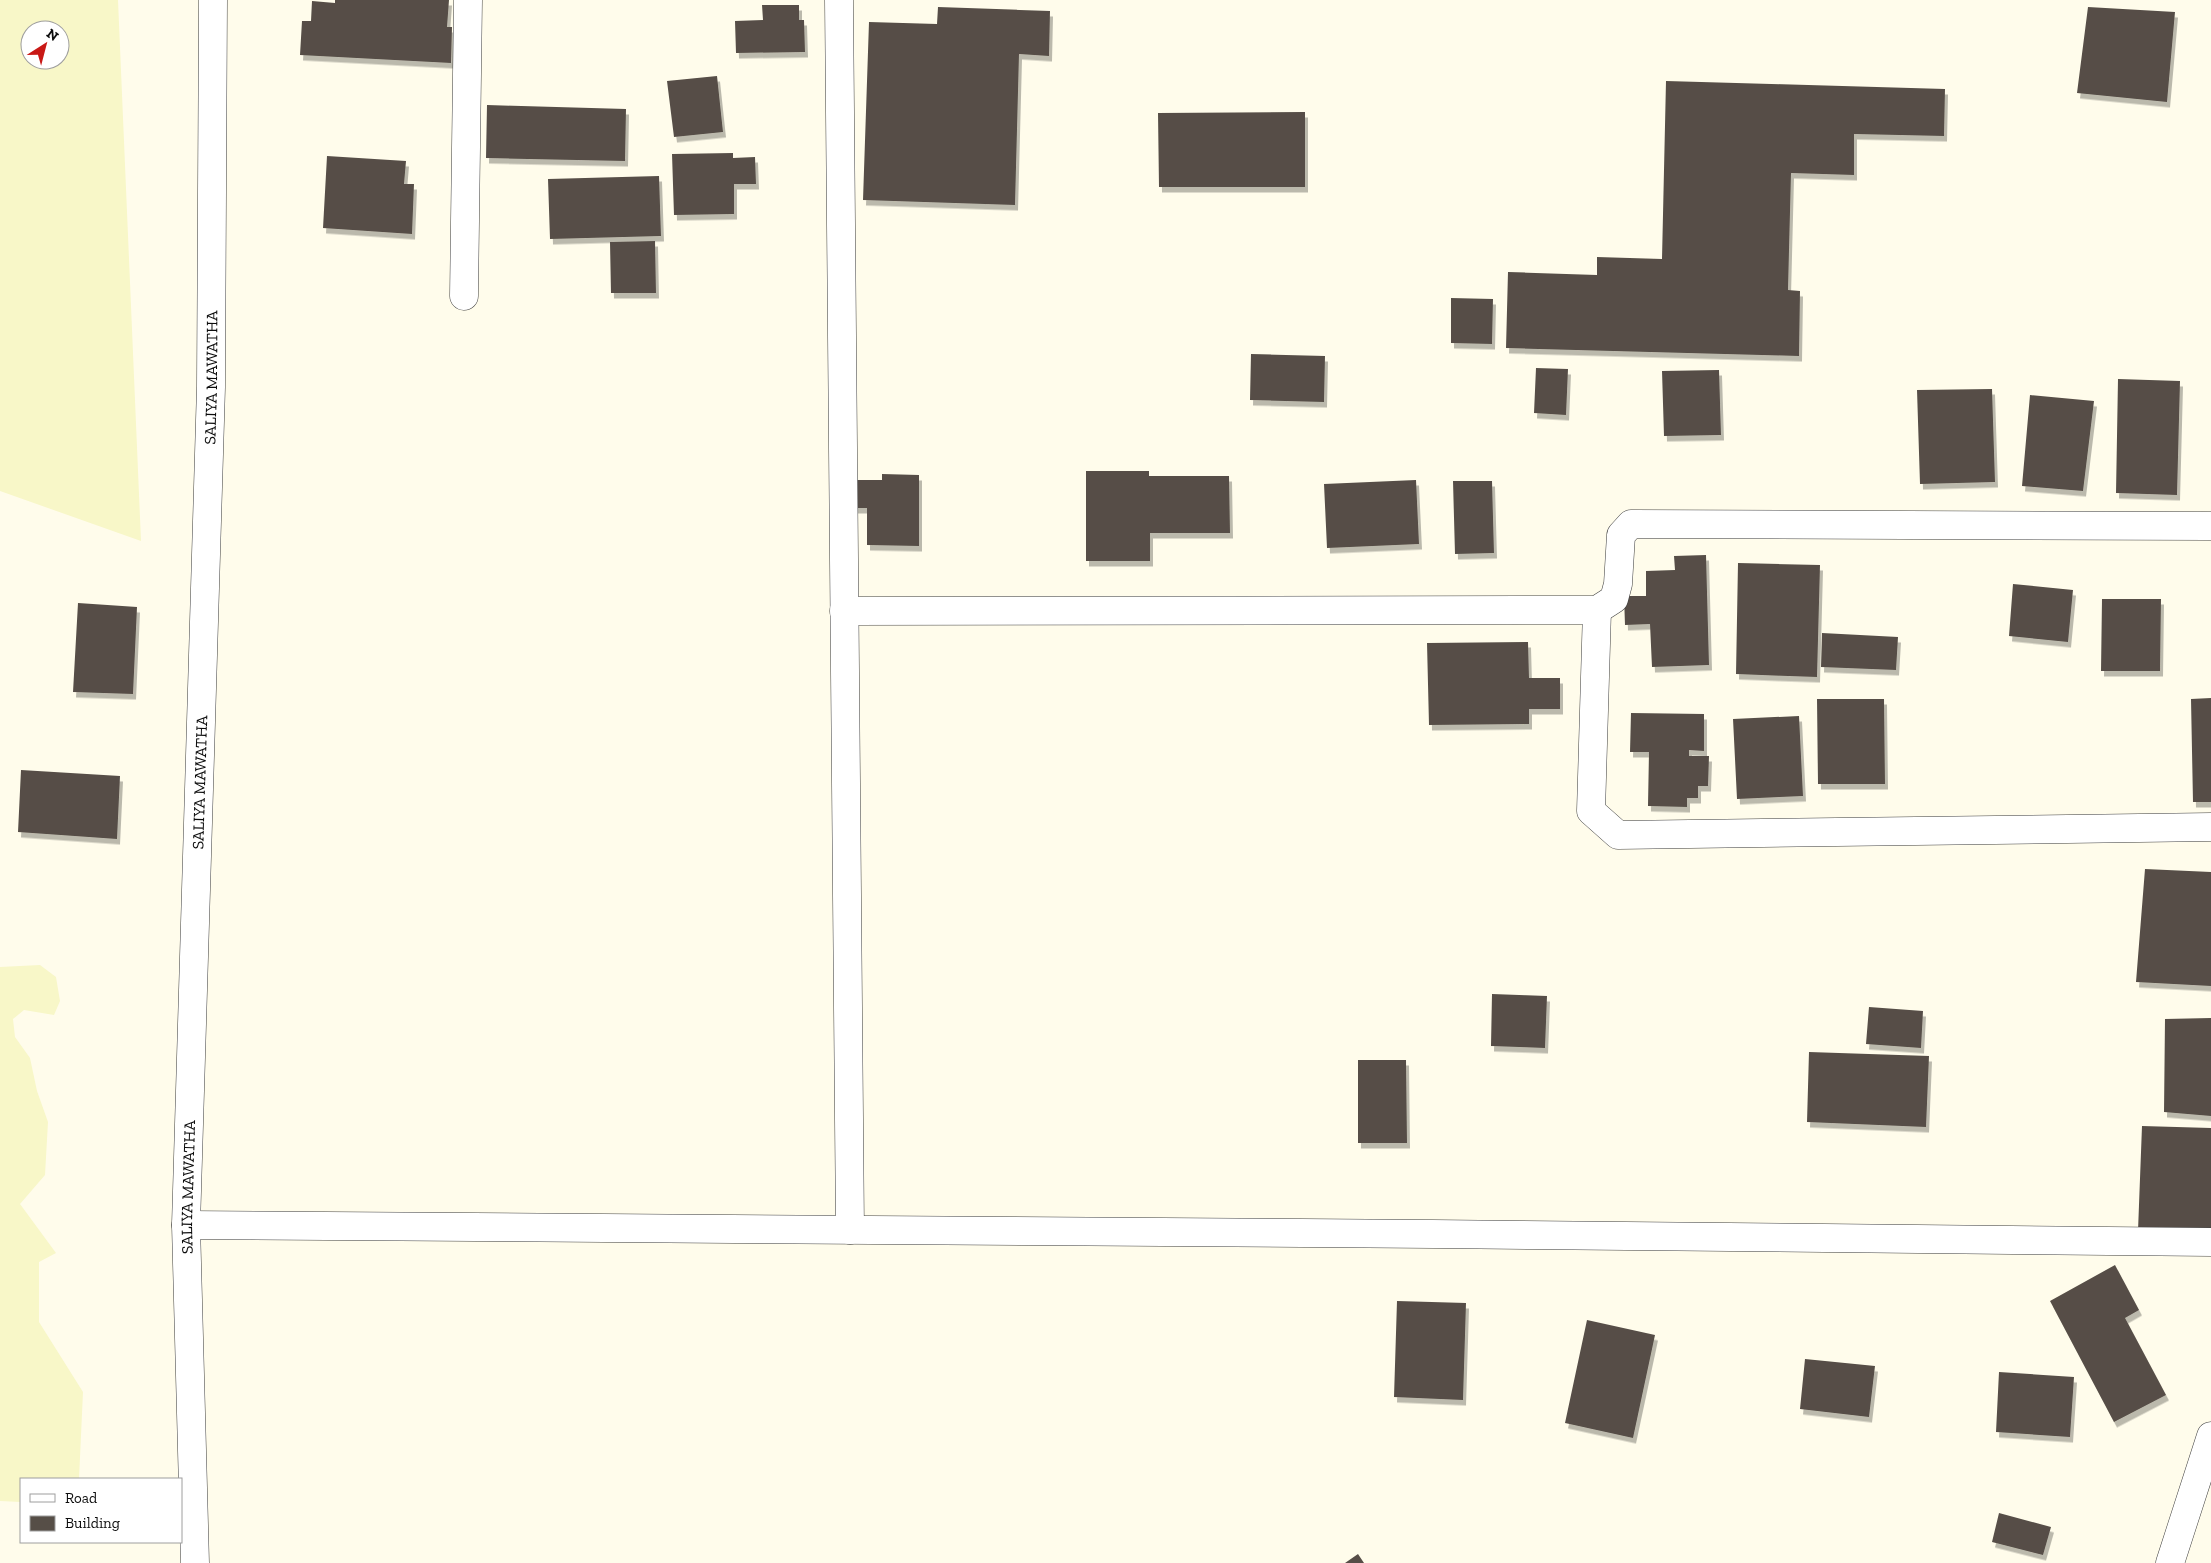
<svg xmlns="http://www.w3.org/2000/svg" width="2211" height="1563" font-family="'Zilla Slab',serif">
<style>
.farmland{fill:#f8f7c8;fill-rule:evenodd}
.building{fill:#564e47;filter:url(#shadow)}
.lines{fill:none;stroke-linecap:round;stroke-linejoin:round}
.minor-casing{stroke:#3f3f3f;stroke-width:29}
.minor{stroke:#fff;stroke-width:28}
.labels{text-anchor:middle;stroke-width:5;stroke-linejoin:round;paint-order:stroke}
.street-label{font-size:16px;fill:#0c0c0c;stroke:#fff}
</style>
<defs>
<filter id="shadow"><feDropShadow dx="3" dy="5.5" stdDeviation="0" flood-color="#0004"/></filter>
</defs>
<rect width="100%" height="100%" fill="#fffceb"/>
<path class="farmland" d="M 0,0 L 118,0 L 141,541 L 0,491 ZM 30,30 L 60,30 L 60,60 L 30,60 Z
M 40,965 L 56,977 L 60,1001 L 54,1015 L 24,1010 L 13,1019 L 15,1037 L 30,1058 L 37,1091 L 48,1122 L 45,1175 L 20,1204 L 56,1253 L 39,1262 L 39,1322 L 83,1392 L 79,1479 L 21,1479 L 21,1502 L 0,1501 L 0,967 Z"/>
<path class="building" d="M 335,0 L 449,0 L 447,27 L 452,27 L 451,63 L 300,55 L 302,21 L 311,21 L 312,1 L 335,3 Z
M 762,5 L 799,5 L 799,20 L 804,20 L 805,52 L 736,53 L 735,21 L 763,20 Z
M 938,7 L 1050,11 L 1049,56 L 1019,54 L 1015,205 L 863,200 L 869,22 L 937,24 Z
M 2088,7 L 2175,12 L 2167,102 L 2077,93 Z
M 717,76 L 723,132 L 674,137 L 667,81 Z
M 1666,81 L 1945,89 L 1944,136 L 1854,134 L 1854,175 L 1791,173 L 1788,290 L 1800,291 L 1799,356 L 1506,348 L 1508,272 L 1597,275 L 1597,257 L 1662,259 Z
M 487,105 L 626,109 L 625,161 L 486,158 Z
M 1305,112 L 1305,187 L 1159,187 L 1158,113 Z
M 733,153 L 733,158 L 755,157 L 756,184 L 734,184 L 734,214 L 674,215 L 672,154 Z
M 327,156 L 406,161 L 404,184 L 414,184 L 412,234 L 323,228 Z
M 659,176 L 661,236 L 550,239 L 548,179 Z
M 655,241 L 656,293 L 611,293 L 610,242 Z
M 1451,298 L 1493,299 L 1492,344 L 1451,343 Z
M 1251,354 L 1325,356 L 1324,402 L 1250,400 Z
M 1536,368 L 1568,369 L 1566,415 L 1534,413 Z
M 1719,370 L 1721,435 L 1664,436 L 1662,371 Z
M 2118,379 L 2180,381 L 2177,495 L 2116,493 Z
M 1992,389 L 1995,482 L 1920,484 L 1917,390 Z
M 2030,395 L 2094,401 L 2083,491 L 2022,486 Z
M 1086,471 L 1149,471 L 1149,476 L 1229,476 L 1230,533 L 1150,533 L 1150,561 L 1086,561 Z
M 882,474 L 919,475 L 919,546 L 867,545 L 867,508 L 854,508 L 854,480 L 882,480 Z
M 1416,480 L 1419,544 L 1327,548 L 1324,484 Z
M 1453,481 L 1492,481 L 1494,553 L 1455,554 Z
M 1706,555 L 1709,665 L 1652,667 L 1650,624 L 1625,625 L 1624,596 L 1646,596 L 1646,571 L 1675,570 L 1674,556 Z
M 1738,563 L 1820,565 L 1817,677 L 1736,674 Z
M 2013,584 L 2073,590 L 2068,642 L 2009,636 Z
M 2102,599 L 2161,599 L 2160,671 L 2101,671 Z
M 78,603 L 137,607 L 133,694 L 73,692 Z
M 1822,633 L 1898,637 L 1896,670 L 1821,667 Z
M 1528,642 L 1529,678 L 1560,678 L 1560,709 L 1529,709 L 1529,724 L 1429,725 L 1427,643 Z
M 2211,698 L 2211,802 L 2193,802 L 2191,699 Z
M 1817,699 L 1884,699 L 1885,784 L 1818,784 Z
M 1631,713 L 1704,714 L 1704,751 L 1689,750 L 1689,756 L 1709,756 L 1708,786 L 1698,786 L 1698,798 L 1687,798 L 1687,807 L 1648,806 L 1649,752 L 1630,752 Z
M 1799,716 L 1803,796 L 1737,799 L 1733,719 Z
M 21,770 L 120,776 L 117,839 L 18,832 Z
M 2145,869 L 2211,872 L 2211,986 L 2136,982 Z
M 1492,994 L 1547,996 L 1545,1048 L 1491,1046 Z
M 1869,1007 L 1923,1011 L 1921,1048 L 1866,1044 Z
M 2211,1018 L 2211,1116 L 2164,1112 L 2165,1019 Z
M 1809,1052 L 1929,1056 L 1926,1127 L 1807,1122 Z
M 1358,1060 L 1406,1060 L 1407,1143 L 1358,1143 Z
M 2142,1126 L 2211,1128 L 2211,1230 L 2138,1231 Z
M 2115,1265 L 2139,1310 L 2125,1318 L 2166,1395 L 2114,1422 L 2050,1301 Z
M 1397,1301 L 1466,1303 L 1463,1400 L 1394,1397 Z
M 1587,1320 L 1655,1335 L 1633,1438 L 1565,1423 Z
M 1805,1359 L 1875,1366 L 1869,1417 L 1800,1409 Z
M 1999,1372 L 2074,1377 L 2070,1437 L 1996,1432 Z
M 1999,1513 L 2051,1527 L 2043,1555 L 1992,1542 Z
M 1358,1554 L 1364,1563 L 1345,1563 Z"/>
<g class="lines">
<defs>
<g id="minor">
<path d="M 839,0 L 850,1230"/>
<path d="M 464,296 L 468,0"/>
<path d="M 1597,610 L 1591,811 L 1618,835 L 2211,827"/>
<path d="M 844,611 L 1597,610 L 1614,599 L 1618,584 L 1621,535 L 1631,524 L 2211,526"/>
<path d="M 186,1225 L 1433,1234 L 2211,1242"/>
<path id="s1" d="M 195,1563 L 186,1225 L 211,387 L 213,0"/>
<path d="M 2170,1563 L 2211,1436"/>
</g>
</defs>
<use href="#minor" class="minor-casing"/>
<use href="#minor" class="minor"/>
</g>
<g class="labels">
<g class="street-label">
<text dy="6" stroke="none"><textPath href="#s1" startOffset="1186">SALIYA MAWATHA</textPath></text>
<text dy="6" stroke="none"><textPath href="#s1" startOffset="781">SALIYA MAWATHA</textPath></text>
<text dy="6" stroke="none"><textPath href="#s1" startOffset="376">SALIYA MAWATHA</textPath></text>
</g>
</g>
<rect x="20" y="1478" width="162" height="65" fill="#ffffff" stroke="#9e9e9e"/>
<rect x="30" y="1494" width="25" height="8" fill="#ffffff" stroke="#9e9e9e"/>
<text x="65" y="1503" font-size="15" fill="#0c0c0c">Road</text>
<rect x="30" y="1516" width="25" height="15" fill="#564e47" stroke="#9e9e9e"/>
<text x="65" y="1528" font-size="15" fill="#0c0c0c">Building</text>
<g transform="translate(45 45) rotate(36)"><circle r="24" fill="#ffffff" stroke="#9e9e9e"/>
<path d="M0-4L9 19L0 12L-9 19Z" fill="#c91916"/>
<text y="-8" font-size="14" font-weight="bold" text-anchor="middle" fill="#0c0c0c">N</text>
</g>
</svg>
